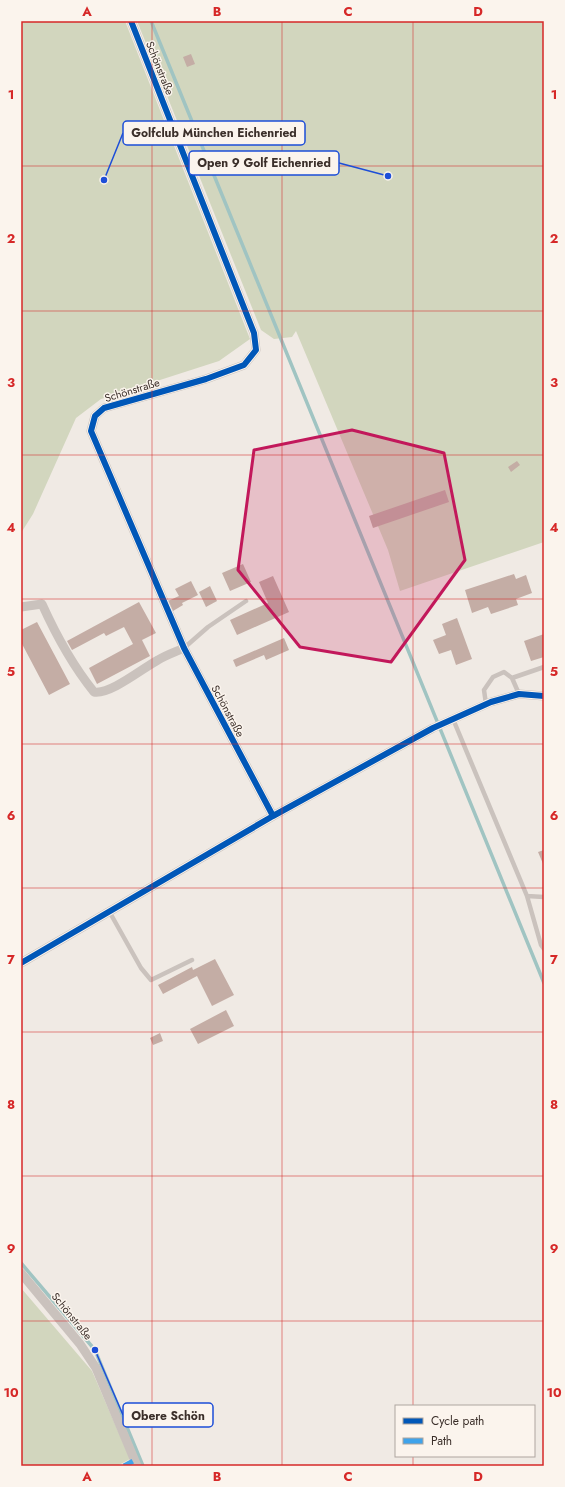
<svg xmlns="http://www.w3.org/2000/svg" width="565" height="1487" font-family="Jost,sans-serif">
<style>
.green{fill:#d2d6be}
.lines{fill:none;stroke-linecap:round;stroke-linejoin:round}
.stream{stroke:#a0c4c2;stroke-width:3.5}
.building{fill:#c4ada5}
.service{stroke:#cac2bd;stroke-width:4.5}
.minor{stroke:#cac2bd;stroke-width:9}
.quiet{stroke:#3fa3eb;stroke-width:5;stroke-dasharray:10 5;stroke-linecap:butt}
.cycleway-casing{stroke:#fbf4ed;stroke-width:8}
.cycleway{stroke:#0057b8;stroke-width:6}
.marked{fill:#c2185b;fill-opacity:0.2;stroke:#c2185b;stroke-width:3;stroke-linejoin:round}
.grid{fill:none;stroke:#d62828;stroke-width:1;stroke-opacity:0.55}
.labels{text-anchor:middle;stroke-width:3;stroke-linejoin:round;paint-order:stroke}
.street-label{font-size:11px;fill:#3b2f2a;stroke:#fbf4ed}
.leader{fill:none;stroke:#1d4ed8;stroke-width:1.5}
.callout-dot{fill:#1d4ed8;stroke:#fbf4ed;stroke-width:1.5}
.callout{fill:#fbf4ed;stroke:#1d4ed8;stroke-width:1.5}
.callout-label{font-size:12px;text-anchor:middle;font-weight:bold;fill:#3b2f2a}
.neatline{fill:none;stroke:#d62828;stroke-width:1.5}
.grid-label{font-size:13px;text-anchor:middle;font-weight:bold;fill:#d62828}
</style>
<rect width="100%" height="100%" fill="#f0eae4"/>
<path class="green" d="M 21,21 L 125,21 L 250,339 L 219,361 L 101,399 L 76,418 L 33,514 L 21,533 Z
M 137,21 L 544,21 L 544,542 L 400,591 L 388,550 L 296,331 L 292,337 L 274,339 L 261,330 Z
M 21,1288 L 92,1371 L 130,1459 L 117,1466 L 21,1466 Z"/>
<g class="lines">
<path class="stream" d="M 151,21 L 544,983
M 21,1263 L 95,1350 L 143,1466"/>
</g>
<path class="building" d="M 191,54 L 195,64 L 187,67 L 183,57 Z
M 517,461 L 520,465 L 511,472 L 508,467 Z
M 445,490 L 449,502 L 373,528 L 369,516 Z
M 243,564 L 251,582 L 230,591 L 222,573 Z
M 514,574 L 516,579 L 526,575 L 532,593 L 516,599 L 518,605 L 491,614 L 488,607 L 472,613 L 465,590 Z
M 273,576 L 289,612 L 237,635 L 230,620 L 268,603 L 259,582 Z
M 191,581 L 198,595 L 182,603 L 183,605 L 173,611 L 168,601 L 179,596 L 175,589 Z
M 210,586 L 217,601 L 206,607 L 199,592 Z
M 139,602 L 156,633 L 142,640 L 150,656 L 97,684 L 89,668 L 133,644 L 124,627 L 106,636 L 104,633 L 72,650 L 67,641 Z
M 457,618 L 472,659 L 456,665 L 451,650 L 439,654 L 433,640 L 446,635 L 442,624 Z
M 37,622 L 70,684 L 49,695 L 21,642 L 21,630 Z
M 544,634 L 544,657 L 531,661 L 524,641 Z
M 284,638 L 289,650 L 266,660 L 264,655 L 236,667 L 233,660 Z
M 544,850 L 544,866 L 538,852 Z
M 215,959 L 234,995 L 212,1006 L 197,976 L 163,994 L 158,985 L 192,967 L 193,970 Z
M 226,1010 L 234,1026 L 198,1044 L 190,1029 Z
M 160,1033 L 163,1041 L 153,1045 L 150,1038 Z"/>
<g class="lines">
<path class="service" d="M 184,648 L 208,627 L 246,601
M 512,678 L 544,667
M 486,704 L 484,690 L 493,677 L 504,672 L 512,678 L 519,694
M 453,719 L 527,896 L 541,945 L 544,949
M 527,896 L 544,897
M 109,911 L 141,968 L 151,980 L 192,960"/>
<path class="minor" d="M 131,21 L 254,333 L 256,350 L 244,365 L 206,379 L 104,408 L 95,416 L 91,431 L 184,648 L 273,816
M 21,607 L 42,604 C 56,635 73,666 94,692 C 110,695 143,668 158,660 C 166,655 175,652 184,648
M 21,963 L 273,816 L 433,728 L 491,702 L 519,694 L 544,696
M 21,1273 L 80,1344 L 96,1368 L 137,1466"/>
<path class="quiet" d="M 124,1466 L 135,1460"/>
<defs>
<path id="cycleway" d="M 131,21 L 254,333 L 256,350 L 244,365 L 206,379 L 104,408 L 95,416 L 91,431 L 184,648 L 273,816
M 21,963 L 273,816 L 433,728 L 491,702 L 519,694 L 544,696"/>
</defs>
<use href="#cycleway" class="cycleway-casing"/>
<use href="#cycleway" class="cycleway"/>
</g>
<path class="marked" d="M 352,430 L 444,453 L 465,560 L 391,662 L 300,647 L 238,570 L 254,450 Z"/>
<path class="grid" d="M 152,21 L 152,1466M 282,21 L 282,1466M 413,21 L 413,1406M 21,166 L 544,166M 21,311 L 544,311M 21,455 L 544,455M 21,599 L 544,599M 21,744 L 544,744M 21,888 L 544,888M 21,1032 L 544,1032M 21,1176 L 544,1176M 21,1321 L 544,1321M 413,1456 L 413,1466"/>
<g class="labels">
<g class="street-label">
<text transform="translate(160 68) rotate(68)" y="4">Schönstraße</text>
<text transform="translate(132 390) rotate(-17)" y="4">Schönstraße</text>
<text transform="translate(228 711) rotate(62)" y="4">Schönstraße</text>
<text transform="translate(72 1316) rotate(51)" y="4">Schönstraße</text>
</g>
</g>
<path class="leader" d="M104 180L123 133M388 176L339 163M95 1350L123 1415"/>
<g class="callout-dot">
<circle cx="104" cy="180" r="4"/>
<circle cx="388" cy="176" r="4"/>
<circle cx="95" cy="1350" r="4"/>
</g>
<g class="callout">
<rect x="123" y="121" width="182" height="24" rx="4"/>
<rect x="189" y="151" width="150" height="24" rx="4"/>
<rect x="123" y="1403" width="90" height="24" rx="4"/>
</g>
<g class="callout-label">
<text x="214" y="137">Golfclub München Eichenried</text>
<text x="264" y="167">Open 9 Golf Eichenried</text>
<text x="168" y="1420">Obere Schön</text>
</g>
<rect width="565" height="1487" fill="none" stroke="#fbf4ed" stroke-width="44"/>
<rect x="395" y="1405" width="140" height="52" fill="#fbf4ed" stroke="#aea59f"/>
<rect x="403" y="1418" width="20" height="6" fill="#0057b8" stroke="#aea59f"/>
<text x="431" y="1425" font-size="12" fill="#3b2f2a">Cycle path</text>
<rect x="403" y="1438" width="20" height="6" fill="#3fa3eb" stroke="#aea59f"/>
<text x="431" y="1445" font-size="12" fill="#3b2f2a">Path</text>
<rect x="22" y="22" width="521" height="1443" class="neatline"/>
<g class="grid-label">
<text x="87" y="16">A</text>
<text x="217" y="16">B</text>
<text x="348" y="16">C</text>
<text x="478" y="16">D</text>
<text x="11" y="99">1</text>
<text x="554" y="99">1</text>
<text x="11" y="243">2</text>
<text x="554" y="243">2</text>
<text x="11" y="387">3</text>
<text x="554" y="387">3</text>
<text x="11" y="532">4</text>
<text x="554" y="532">4</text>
<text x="11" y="676">5</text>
<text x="554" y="676">5</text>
<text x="11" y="820">6</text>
<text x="554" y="820">6</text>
<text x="11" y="964">7</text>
<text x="554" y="964">7</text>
<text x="11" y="1109">8</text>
<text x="554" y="1109">8</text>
<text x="11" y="1253">9</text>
<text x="554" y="1253">9</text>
<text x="11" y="1397">10</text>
<text x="554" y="1397">10</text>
<text x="87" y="1481">A</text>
<text x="217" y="1481">B</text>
<text x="348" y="1481">C</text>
<text x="478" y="1481">D</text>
</g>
</svg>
